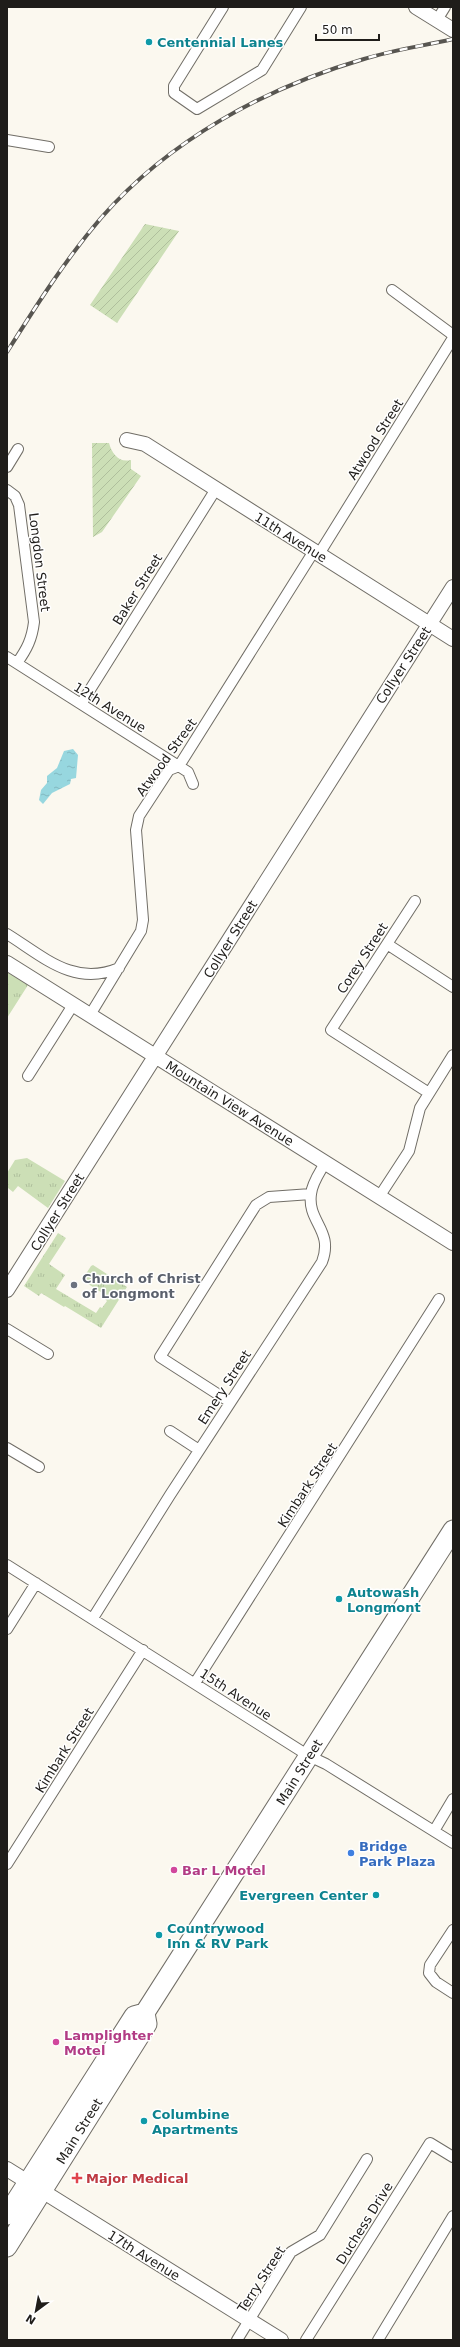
<svg xmlns="http://www.w3.org/2000/svg" width="460" height="2347" font-family="'DejaVu Sans',sans-serif">
<style>
.grass{fill:url(#grass-tufts)}
.garden{fill:url(#garden-furrows)}
.water{fill:url(#water-ripples)}
.lines{fill:none;stroke-linecap:round;stroke-linejoin:round}
.street-casing{stroke:#716e67;stroke-width:12}
.secondary-casing{stroke:#716e67;stroke-width:16}
.highway-casing{stroke:#716e67;stroke-width:21}
.street{stroke:#fff;stroke-width:10}
.secondary{stroke:#fff;stroke-width:14}
.highway{stroke:#fff;stroke-width:19}
.rail-casing{stroke:#585651;stroke-width:4}
.rail{stroke:#fff;stroke-width:2.5;stroke-dasharray:8;stroke-linecap:butt}
.culture-dot{fill:#0f9aa8;stroke:#fff;stroke-width:1.5}
.worship-dot{fill:#6b7280;stroke:#fff;stroke-width:1.5}
.shop-dot{fill:#3f7fe0;stroke:#fff;stroke-width:1.5}
.hotel-dot{fill:#d1479c;stroke:#fff;stroke-width:1.5}
.health-dot{fill:#e0444e;stroke:#fff;stroke-width:1.5}
.labels{text-anchor:middle;stroke-width:3;stroke-linejoin:round;paint-order:stroke}
.culture-label{font-size:13px;font-weight:bold;fill:#0d838f;stroke:#fff;text-anchor:start}
.street-label{font-size:13px;fill:#1f1d1a;stroke:#fff}
.worship-label{font-size:13px;font-weight:bold;fill:#5b616d;stroke:#fff;text-anchor:start}
.shop-label{font-size:13px;font-weight:bold;fill:#366cbe;stroke:#fff;text-anchor:start}
.hotel-label{font-size:13px;font-weight:bold;fill:#b23c85;stroke:#fff;text-anchor:start}
.health-label{font-size:13px;font-weight:bold;fill:#be3a42;stroke:#fff;text-anchor:start}
</style>
<defs>
<pattern id="grass-tufts" width="24" height="20" patternUnits="userSpaceOnUse"><rect width="24" height="20" fill="#ccdfb6"/><path d="M3 7l-1-3M5 7V3M7 7l1-3M15 17l-1-3M17 17v-4M19 17l1-3" fill="none" stroke="#afbf9c"/></pattern>
<pattern id="garden-furrows" width="10" height="10" patternUnits="userSpaceOnUse"><rect width="10" height="10" fill="#ccdfb6"/><path d="M-1 1l2-2M0 10L10 0M9 11l2-2" fill="none" stroke="#afbf9c"/></pattern>
<pattern id="water-ripples" width="26" height="14" patternUnits="userSpaceOnUse"><rect width="26" height="14" fill="#97d7df"/><path d="M2 4q2-2 4 0t4 0M15 11q2-2 4 0t4 0" fill="none" stroke="#82b8bf"/></pattern>
</defs>
<rect width="100%" height="100%" fill="#fbf8ef"/>
<path class="grass" d="M 7,972 L 28,985 L 7,1018 Z
M 27,1158 L 65,1181 L 48,1208 L 18,1186 L 13,1192 L 8,1188 L 7,1173 L 15,1160 Z
M 58,1233 L 66,1238 L 49,1264 L 65,1275 L 56,1289 L 96,1313 L 100,1307 L 102,1308 L 107,1301 L 105,1299 L 107,1296 L 82,1280 L 91,1266 L 93,1265 L 127,1287 L 101,1328 L 65,1306 L 64,1307 L 41,1293 L 39,1296 L 24,1286 Z"/>
<path class="garden" d="M 145,224 L 179,231 L 117,323 L 90,305 Z
M 92,443 L 109,443 C 112,454 119,463 131,460 L 131,469 L 141,476 L 102,532 L 93,537 Z"/>
<path class="water" d="M 73,749 L 78,755 L 76,778 L 71,779 L 70,784 L 52,793 L 43,804 L 39,800 L 41,790 L 47,783 L 47,776 L 57,768 L 64,751 Z"/>
<g class="lines">
<defs>
<path id="street" d="M 223,7 L 174,86 L 174,93 L 197,109 L 262,70 L 301,7
M 437,20 L 445,7
M 7,140 L 49,147
M 392,290 L 453,335
M 7,467 L 18,449
M 7,490 L 15,496 L 19,505 L 34,622 C 32,639 27,649 17,663
M 319,554 L 453,338
M 7,657 L 188,772 L 193,784
M 81,704 L 216,489
M 415,901 L 331,1030 L 429,1093
M 7,934 C 44,957 74,987 119,968
M 387,944 L 453,987
M 90,1015 L 141,931 L 143,920 L 136,830 L 139,816 L 169,770 L 179,766 L 314,551
M 28,1076 L 73,1005
M 379,1197 L 409,1151 L 420,1108 L 453,1055
M 7,1329 L 48,1354
M 230,1402 L 160,1357 L 256,1205 L 269,1197 L 311,1194
M 170,1431 L 199,1450
M 7,1448 L 39,1467
M 7,1565 L 309,1756 L 326,1764 L 453,1843
M 93,1618 L 170,1495 L 322,1262 C 334,1230 307,1222 311,1194 C 312,1183 320,1172 325,1163
M 7,1629 L 36,1583
M 195,1683 L 439,1299
M 434,1831 L 453,1799
M 7,1864 L 143,1650
M 453,1930 L 430,1965 L 429,1973 L 436,1982 L 453,1993
M 237,2340 L 291,2252 L 320,2235 L 367,2159
M 306,2340 L 430,2143 L 453,2157
M 378,2340 L 453,2216"/>
<path id="secondary" d="M 416,7 L 453,30
M 127,440 L 145,444 L 453,639
M 7,963 L 453,1243
M 7,1290 L 453,587
M 7,2169 L 281,2340"/>
<path id="highway" d="M 7,2215 L 134,2016 L 145,2013
M 7,2247 L 147,2024 L 145,2013 L 146,2011 L 453,1530"/>
</defs>
<use href="#street" class="street-casing"/>
<use href="#secondary" class="secondary-casing"/>
<use href="#highway" class="highway-casing"/>
<use href="#street" class="street"/>
<use href="#secondary" class="secondary"/>
<use href="#highway" class="highway"/>
<defs>
<path id="rail" d="M 7,352 C 36,306 65,260 101,218 C 169,140 265,88 364,59 C 393,50 423,46 453,39"/>
</defs>
<use href="#rail" class="rail-casing"/>
<use href="#rail" class="rail"/>
</g>
<g class="culture-dot">
<circle cx="149" cy="42" r="4"/>
<circle cx="339" cy="1599" r="4"/>
<circle cx="376" cy="1895" r="4"/>
<circle cx="159" cy="1935" r="4"/>
<circle cx="144" cy="2121" r="4"/>
</g>
<circle class="worship-dot" cx="74" cy="1285" r="4"/>
<circle class="shop-dot" cx="351" cy="1853" r="4"/>
<g class="hotel-dot">
<circle cx="174" cy="1870" r="4"/>
<circle cx="56" cy="2042" r="4"/>
</g>
<path class="health-dot" d="M75 2172h4v4h4v4h-4v4h-4v-4h-4v-4h4z"/>
<g class="labels">
<g class="culture-label">
<text x="157" y="47">Centennial Lanes</text>
<text x="347" y="1597">Autowash<tspan x="347" dy="15">Longmont</tspan></text>
<text x="368" y="1900" text-anchor="end">Evergreen Center</text>
<text x="167" y="1933">Countrywood<tspan x="167" dy="15">Inn &amp; RV Park</tspan></text>
<text x="152" y="2119">Columbine<tspan x="152" dy="15">Apartments</tspan></text>
</g>
<g class="street-label">
<text transform="translate(375 439) rotate(-58)" y="5">Atwood Street</text>
<text transform="translate(291 537) rotate(32)" y="5">11th Avenue</text>
<text transform="translate(40 562) rotate(83)" y="5">Longdon Street</text>
<text transform="translate(137 589) rotate(-58)" y="5">Baker Street</text>
<text transform="translate(403 665) rotate(-57)" y="5">Collyer Street</text>
<text transform="translate(110 707) rotate(32)" y="5">12th Avenue</text>
<text transform="translate(166 757) rotate(-54)" y="5">Atwood Street</text>
<text transform="translate(230 939) rotate(-58)" y="5">Collyer Street</text>
<text transform="translate(362 958) rotate(-57)" y="5">Corey Street</text>
<text transform="translate(230 1103) rotate(32)" y="5">Mountain View Avenue</text>
<text transform="translate(57 1212) rotate(-58)" y="5">Collyer Street</text>
<text transform="translate(224 1387) rotate(-57)" y="5">Emery Street</text>
<text transform="translate(307 1485) rotate(-57)" y="5">Kimbark Street</text>
<text transform="translate(236 1694) rotate(33)" y="5">15th Avenue</text>
<text transform="translate(64 1750) rotate(-58)" y="5">Kimbark Street</text>
<text transform="translate(299 1772) rotate(-58)" y="5">Main Street</text>
<text transform="translate(79 2131) rotate(-58)" y="5">Main Street</text>
<text transform="translate(364 2223) rotate(-58)" y="5">Duchess Drive</text>
<text transform="translate(144 2255) rotate(32)" y="5">17th Avenue</text>
<text transform="translate(261 2279) rotate(-57)" y="5">Terry Street</text>
</g>
<g class="worship-label">
<text x="82" y="1283">Church of Christ<tspan x="82" dy="15">of Longmont</tspan></text>
</g>
<g class="shop-label">
<text x="359" y="1851">Bridge<tspan x="359" dy="15">Park Plaza</tspan></text>
</g>
<g class="hotel-label">
<text x="182" y="1875">Bar L Motel</text>
<text x="64" y="2040">Lamplighter<tspan x="64" dy="15">Motel</tspan></text>
</g>
<g class="health-label">
<text x="86" y="2183">Major Medical</text>
</g>
</g>
<rect width="460" height="2347" fill="none" stroke="#1f1d1a" stroke-width="16"/>
<g transform="translate(36 2311) rotate(212)" stroke="#ffffff" stroke-width="3" paint-order="stroke">
<path d="M0-3L7 15L0 10L-7 15Z" fill="#1f1d1a"/>
<text y="-6" font-size="11" font-weight="bold" text-anchor="middle" fill="#1f1d1a">N</text>
</g>
<path d="M316 34v6h63v-6" fill="none" stroke="#1f1d1a" stroke-width="2"/>
<text x="322" y="34" font-size="12" fill="#1f1d1a" stroke="#ffffff" stroke-width="3" paint-order="stroke">50 m</text>
</svg>
